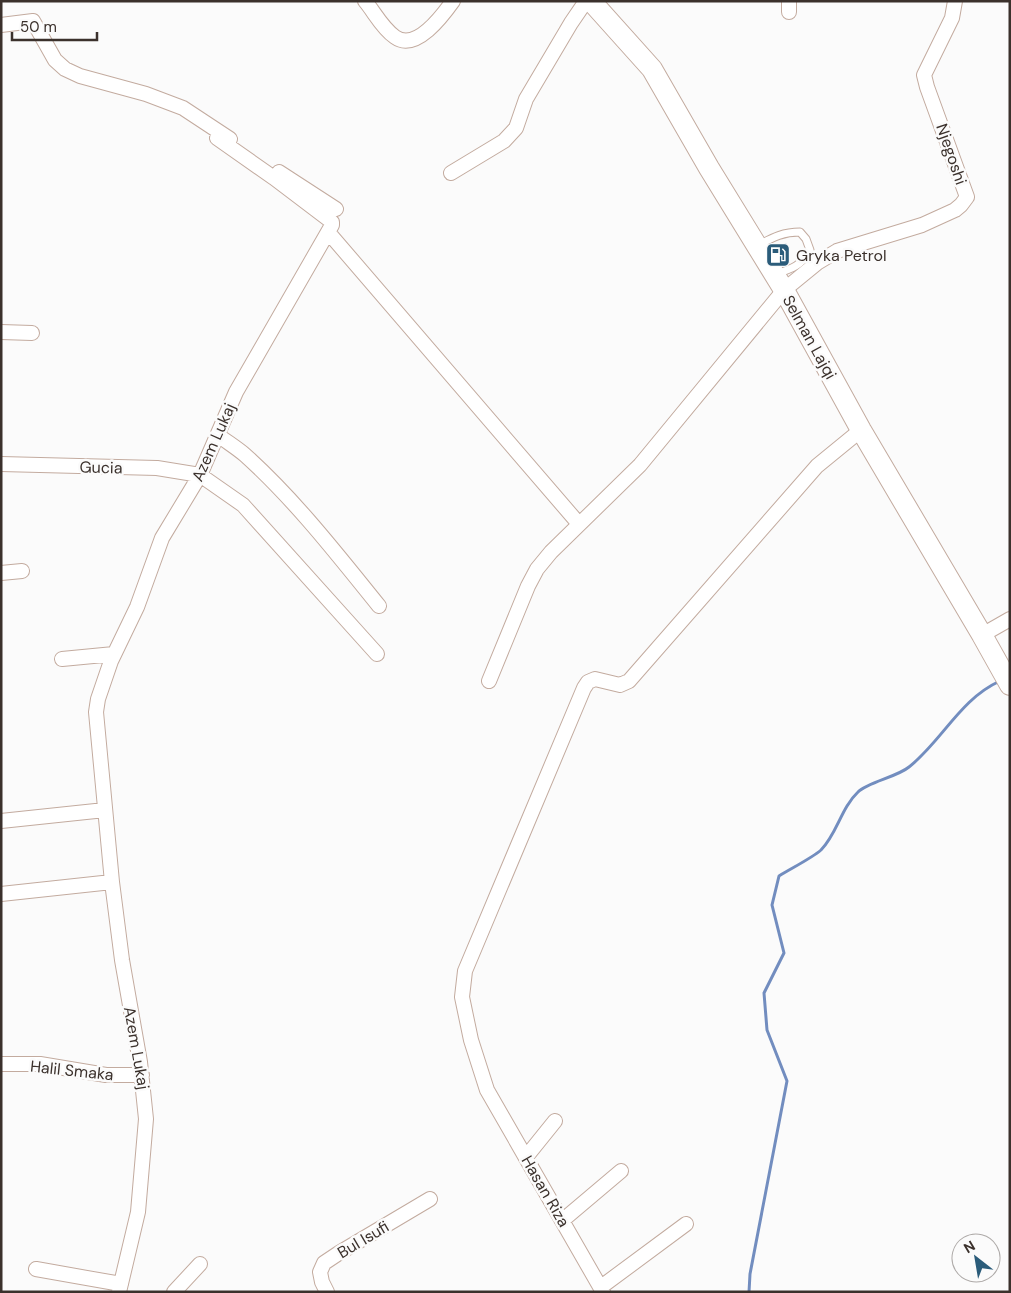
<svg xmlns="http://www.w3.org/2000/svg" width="1011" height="1293" font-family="'DM Sans',sans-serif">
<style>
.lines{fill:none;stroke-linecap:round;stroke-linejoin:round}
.stream{stroke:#728dbf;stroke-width:3}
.lane-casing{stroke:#c3ab9f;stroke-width:9}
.street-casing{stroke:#c3ab9f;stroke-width:16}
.secondary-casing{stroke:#c3ab9f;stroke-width:22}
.lane{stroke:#fff;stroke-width:7}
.street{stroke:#fff;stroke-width:14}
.secondary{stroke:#fff;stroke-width:20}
.labels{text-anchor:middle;stroke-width:5;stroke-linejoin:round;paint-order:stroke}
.street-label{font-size:16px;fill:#3b312c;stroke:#fbfbfb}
.poi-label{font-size:16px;fill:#3b312c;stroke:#fbfbfb;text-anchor:start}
</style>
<rect width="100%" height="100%" fill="#fbfbfb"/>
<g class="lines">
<path class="stream" d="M 749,1292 L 750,1274 L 787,1081 L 767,1030 L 764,993 L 784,953 L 772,905 L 779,876 C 790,869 812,858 821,850 C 837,834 841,808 858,792 C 868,782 897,777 909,767 C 942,741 960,699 1000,681"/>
<defs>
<path id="lane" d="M 759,245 C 773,237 784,232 800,232 L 806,239 L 810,250 C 803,265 791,269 776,274"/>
<path id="street" d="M 365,1 C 375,13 382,28 395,37 C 416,52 443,15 453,1
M 789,1 L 789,12
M 1,25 L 33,21 L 55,60 L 65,69 L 80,76 L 146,94 L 183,108 L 230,139
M 279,172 L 336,209
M 451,173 L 504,141 L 516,128 L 526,99 L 571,23 L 586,1
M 328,232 L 579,524
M 1,332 L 32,333
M 218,435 C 227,442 237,448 245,455 C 295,500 337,554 379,606
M 1,464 L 157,468 L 200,475 L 243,505 L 377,654
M 1,573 L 22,571
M 982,635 L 1010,619
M 62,659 L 114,654
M 489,681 L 528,586 L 537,569 L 551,552 L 640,465 L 784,290 L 817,263 L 837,251 L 922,225 L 955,210 L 961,205 L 967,197 L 927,87 L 924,75 L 952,18 L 955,1
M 1,821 L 105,810
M 1,894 L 112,882
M 1,1064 L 40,1064 L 106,1075 L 142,1075
M 526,1157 L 555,1121
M 563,1220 L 621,1171
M 36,1269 L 121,1284
M 601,1287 L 686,1224
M 119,1292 L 138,1212 L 146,1119 L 140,1062 L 122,960 L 112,882 L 96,712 L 98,699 L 111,661 L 137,607 L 162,538 L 200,475 L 236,392 L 332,225 L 332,222 L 274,178 L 217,138
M 174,1292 L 200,1264
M 327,1292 L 322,1282 L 320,1272 L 324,1263 L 339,1253 L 430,1199
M 603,1292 L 487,1090 L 471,1040 L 462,997 L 465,971 L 584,688 L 588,682 L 595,679 L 620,685 L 629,681 L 817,466 L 861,430"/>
<path id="secondary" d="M 591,1 L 652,69 L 709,168 L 784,290 L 861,430 L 982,635 L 1010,685"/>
</defs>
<use href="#lane" class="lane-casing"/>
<use href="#street" class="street-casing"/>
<use href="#secondary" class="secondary-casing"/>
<use href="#lane" class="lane"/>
<use href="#street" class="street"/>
<use href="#secondary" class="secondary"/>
</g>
<defs>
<symbol id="fuel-square" viewBox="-11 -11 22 22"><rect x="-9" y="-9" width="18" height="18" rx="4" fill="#2b5c7a" stroke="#fbfbfb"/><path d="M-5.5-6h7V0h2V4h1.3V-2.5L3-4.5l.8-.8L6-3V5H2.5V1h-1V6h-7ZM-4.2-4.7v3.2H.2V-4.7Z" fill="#fff"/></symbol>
</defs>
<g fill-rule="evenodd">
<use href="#fuel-square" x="764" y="241" width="28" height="28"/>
</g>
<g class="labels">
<g class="street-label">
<text transform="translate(952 154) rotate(71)" y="6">Njegoshi</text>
<text transform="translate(810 337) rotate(61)" y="6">Selman Lajqi</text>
<text transform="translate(213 442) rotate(-66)" y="6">Azem Lukaj</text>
<text transform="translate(101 467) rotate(1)" y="6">Gucia</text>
<text transform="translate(137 1048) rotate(80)" y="6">Azem Lukaj</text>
<text transform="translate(72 1070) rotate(6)" y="6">Halil Smaka</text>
<text transform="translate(546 1191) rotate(60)" y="6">Hasan Riza</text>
<text transform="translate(363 1239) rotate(-31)" y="6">Bul Isufi</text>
</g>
<g class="poi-label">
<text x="796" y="261">Gryka Petrol</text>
</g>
</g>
<rect width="1011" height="1293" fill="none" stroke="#3b312c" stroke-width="5"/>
<g transform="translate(976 1258) rotate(329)"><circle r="24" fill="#fbfbfb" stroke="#aeaaa8"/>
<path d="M0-4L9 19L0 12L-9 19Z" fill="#2b5c7a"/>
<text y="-8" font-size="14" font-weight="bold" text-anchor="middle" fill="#3b312c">N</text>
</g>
<path d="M12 32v8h85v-8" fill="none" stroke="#3b312c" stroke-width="2.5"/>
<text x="20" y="32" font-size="15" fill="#3b312c" stroke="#fbfbfb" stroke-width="4" paint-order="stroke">50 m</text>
</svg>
